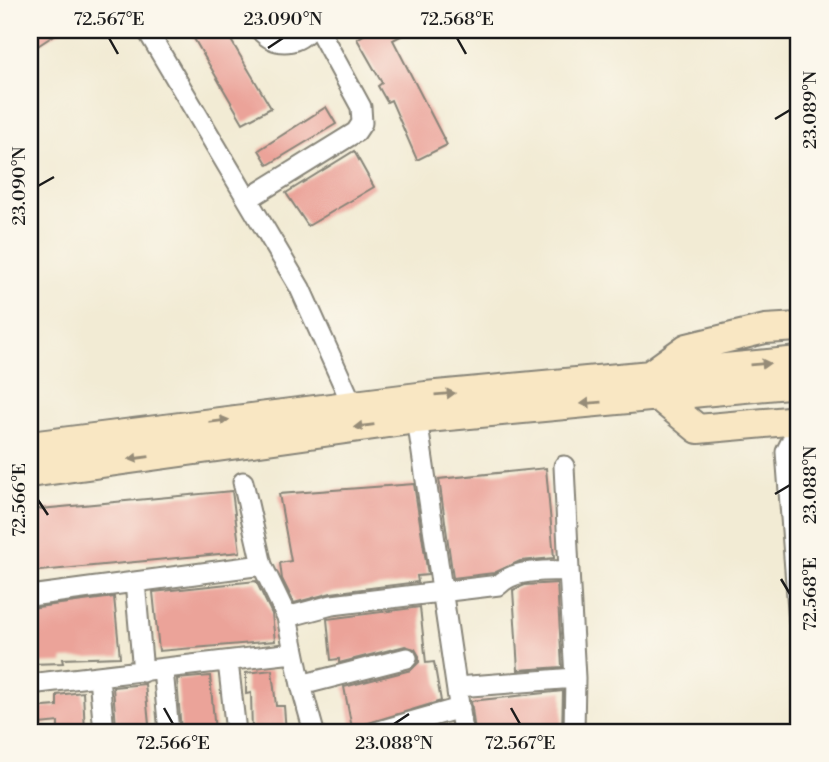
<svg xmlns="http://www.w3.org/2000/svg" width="829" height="762" font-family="'Libre Bodoni',serif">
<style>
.building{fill:#eba399}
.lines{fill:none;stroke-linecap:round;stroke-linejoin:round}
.street-casing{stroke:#878478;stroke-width:23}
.secondary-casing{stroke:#878478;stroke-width:32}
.street{stroke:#fff;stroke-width:19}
.secondary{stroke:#f9e7c3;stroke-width:28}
.oneway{fill:#968c78}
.ticks{fill:none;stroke:#1c1c1c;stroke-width:2.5}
.neatline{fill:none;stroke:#1c1c1c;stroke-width:2.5}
.ticks-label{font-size:18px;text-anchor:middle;fill:#1c1c1c}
</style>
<rect width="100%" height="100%" fill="#fbf7ec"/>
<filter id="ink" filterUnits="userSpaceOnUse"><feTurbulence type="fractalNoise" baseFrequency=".0143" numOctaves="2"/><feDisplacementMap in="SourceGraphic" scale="14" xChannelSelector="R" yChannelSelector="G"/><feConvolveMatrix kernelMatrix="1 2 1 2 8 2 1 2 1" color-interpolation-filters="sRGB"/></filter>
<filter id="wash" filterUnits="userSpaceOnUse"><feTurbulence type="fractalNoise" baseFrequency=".00686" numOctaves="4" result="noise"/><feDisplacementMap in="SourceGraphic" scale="28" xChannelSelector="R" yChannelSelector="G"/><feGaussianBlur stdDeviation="1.57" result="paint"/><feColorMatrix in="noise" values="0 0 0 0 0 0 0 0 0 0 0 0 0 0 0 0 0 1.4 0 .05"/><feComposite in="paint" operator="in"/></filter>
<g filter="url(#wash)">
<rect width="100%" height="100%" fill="#f2ebd4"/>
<g id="blocks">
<path class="building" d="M 30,30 L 62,30 L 30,51 Z
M 189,30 L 225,30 L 271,108 L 243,123 Z
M 372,30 L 412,30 L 393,40 L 447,145 L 417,160 L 391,100 L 387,102 L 378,86 L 382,83 L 357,39 Z
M 326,107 L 336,124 L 268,165 L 259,150 Z
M 354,151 L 374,187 L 308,226 L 286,193 Z
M 546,468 L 554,558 L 520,561 L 494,573 L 453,578 L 439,479 Z
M 414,484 L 428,575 L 417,576 L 418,582 L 331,593 L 294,603 L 282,579 L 280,563 L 291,561 L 279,494 Z
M 232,491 L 240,552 L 30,572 L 30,510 Z
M 256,581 L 272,614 L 275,641 L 159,651 L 153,592 Z
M 557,583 L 562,667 L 518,670 L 513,590 L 525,585 Z
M 114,597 L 120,657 L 62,659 L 63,663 L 30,664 L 30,608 Z
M 420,607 L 426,663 L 434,662 L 441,701 L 352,728 L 344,687 L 411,670 L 419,662 L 419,656 L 415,649 L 405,646 L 339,663 L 339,659 L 331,660 L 327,619 Z
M 272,670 L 276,706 L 284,706 L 286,732 L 252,732 L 251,693 L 246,694 L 246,673 Z
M 210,676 L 215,732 L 181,732 L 177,679 Z
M 145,684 L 149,724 L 116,727 L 113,687 Z
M 563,691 L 562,732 L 475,732 L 471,701 Z
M 83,692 L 85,732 L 58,732 L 58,722 L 30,725 L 30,708 L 57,706 L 57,695 Z"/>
</g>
</g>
<g filter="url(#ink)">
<use href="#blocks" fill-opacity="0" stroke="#878478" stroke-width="2"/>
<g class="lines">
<defs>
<path id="street" d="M 147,30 L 300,288 L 352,404
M 260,30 C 274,46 295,46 309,30
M 248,199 L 356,132 L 362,123 L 361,107 L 319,30
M 417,419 L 463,732
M 799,437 L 792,440 L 786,452 L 799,622
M 243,482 L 262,565 L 287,617
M 569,570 L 575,678 L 574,732
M 135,582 L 143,672
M 30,596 L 262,565
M 228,662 L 236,732
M 163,670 L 169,732
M 99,677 L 104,732
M 30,684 L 293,653
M 301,685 L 407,658
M 457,687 L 575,678
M 314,732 L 301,685 L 287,617 L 332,605 L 499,585 C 514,568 547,572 569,570 L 564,466
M 376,732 L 460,708"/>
<path id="secondary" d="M 651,374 L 687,348 L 765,329 L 799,327
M 659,397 L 698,429 L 799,420
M 30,446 L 426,396 L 799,361
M 30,473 L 417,419 L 799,383"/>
</defs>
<use href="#street" class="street-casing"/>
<use href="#secondary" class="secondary-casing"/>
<use href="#street" class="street"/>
<use href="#secondary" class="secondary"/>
</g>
<defs><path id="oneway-solid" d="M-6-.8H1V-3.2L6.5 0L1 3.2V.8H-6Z" transform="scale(1.75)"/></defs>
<g class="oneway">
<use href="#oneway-solid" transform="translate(760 364) rotate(-5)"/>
<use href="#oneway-solid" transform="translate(445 394) rotate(-5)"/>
<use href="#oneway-solid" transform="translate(591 403) rotate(175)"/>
<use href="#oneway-solid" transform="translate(219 421) rotate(-7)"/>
<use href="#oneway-solid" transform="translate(364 426) rotate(172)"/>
<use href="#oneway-solid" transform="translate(139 458) rotate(172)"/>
</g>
</g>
<path class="ticks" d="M 109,38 L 118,54M 457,38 L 466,54M 268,48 L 283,38M 775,119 L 790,110M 38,186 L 54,177M 775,494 L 790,485M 38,500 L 48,515M 781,579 L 790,594M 164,708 L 173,724M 511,708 L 520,724M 394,724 L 409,714"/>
<rect width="829" height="762" fill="none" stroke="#fbf7ec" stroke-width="77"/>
<rect x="38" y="38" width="752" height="686" class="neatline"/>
<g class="ticks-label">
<text x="109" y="25">72.567°E</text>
<text x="283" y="25">23.090°N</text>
<text x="457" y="25">72.568°E</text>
<text transform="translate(810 110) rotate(-90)" y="6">23.089°N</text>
<text transform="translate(19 186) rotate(-90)" y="6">23.090°N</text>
<text transform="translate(810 485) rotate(-90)" y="6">23.088°N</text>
<text transform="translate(19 500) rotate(-90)" y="6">72.566°E</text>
<text transform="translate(810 594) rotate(-90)" y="6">72.568°E</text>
<text x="173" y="749">72.566°E</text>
<text x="394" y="749">23.088°N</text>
<text x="520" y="749">72.567°E</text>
</g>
</svg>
